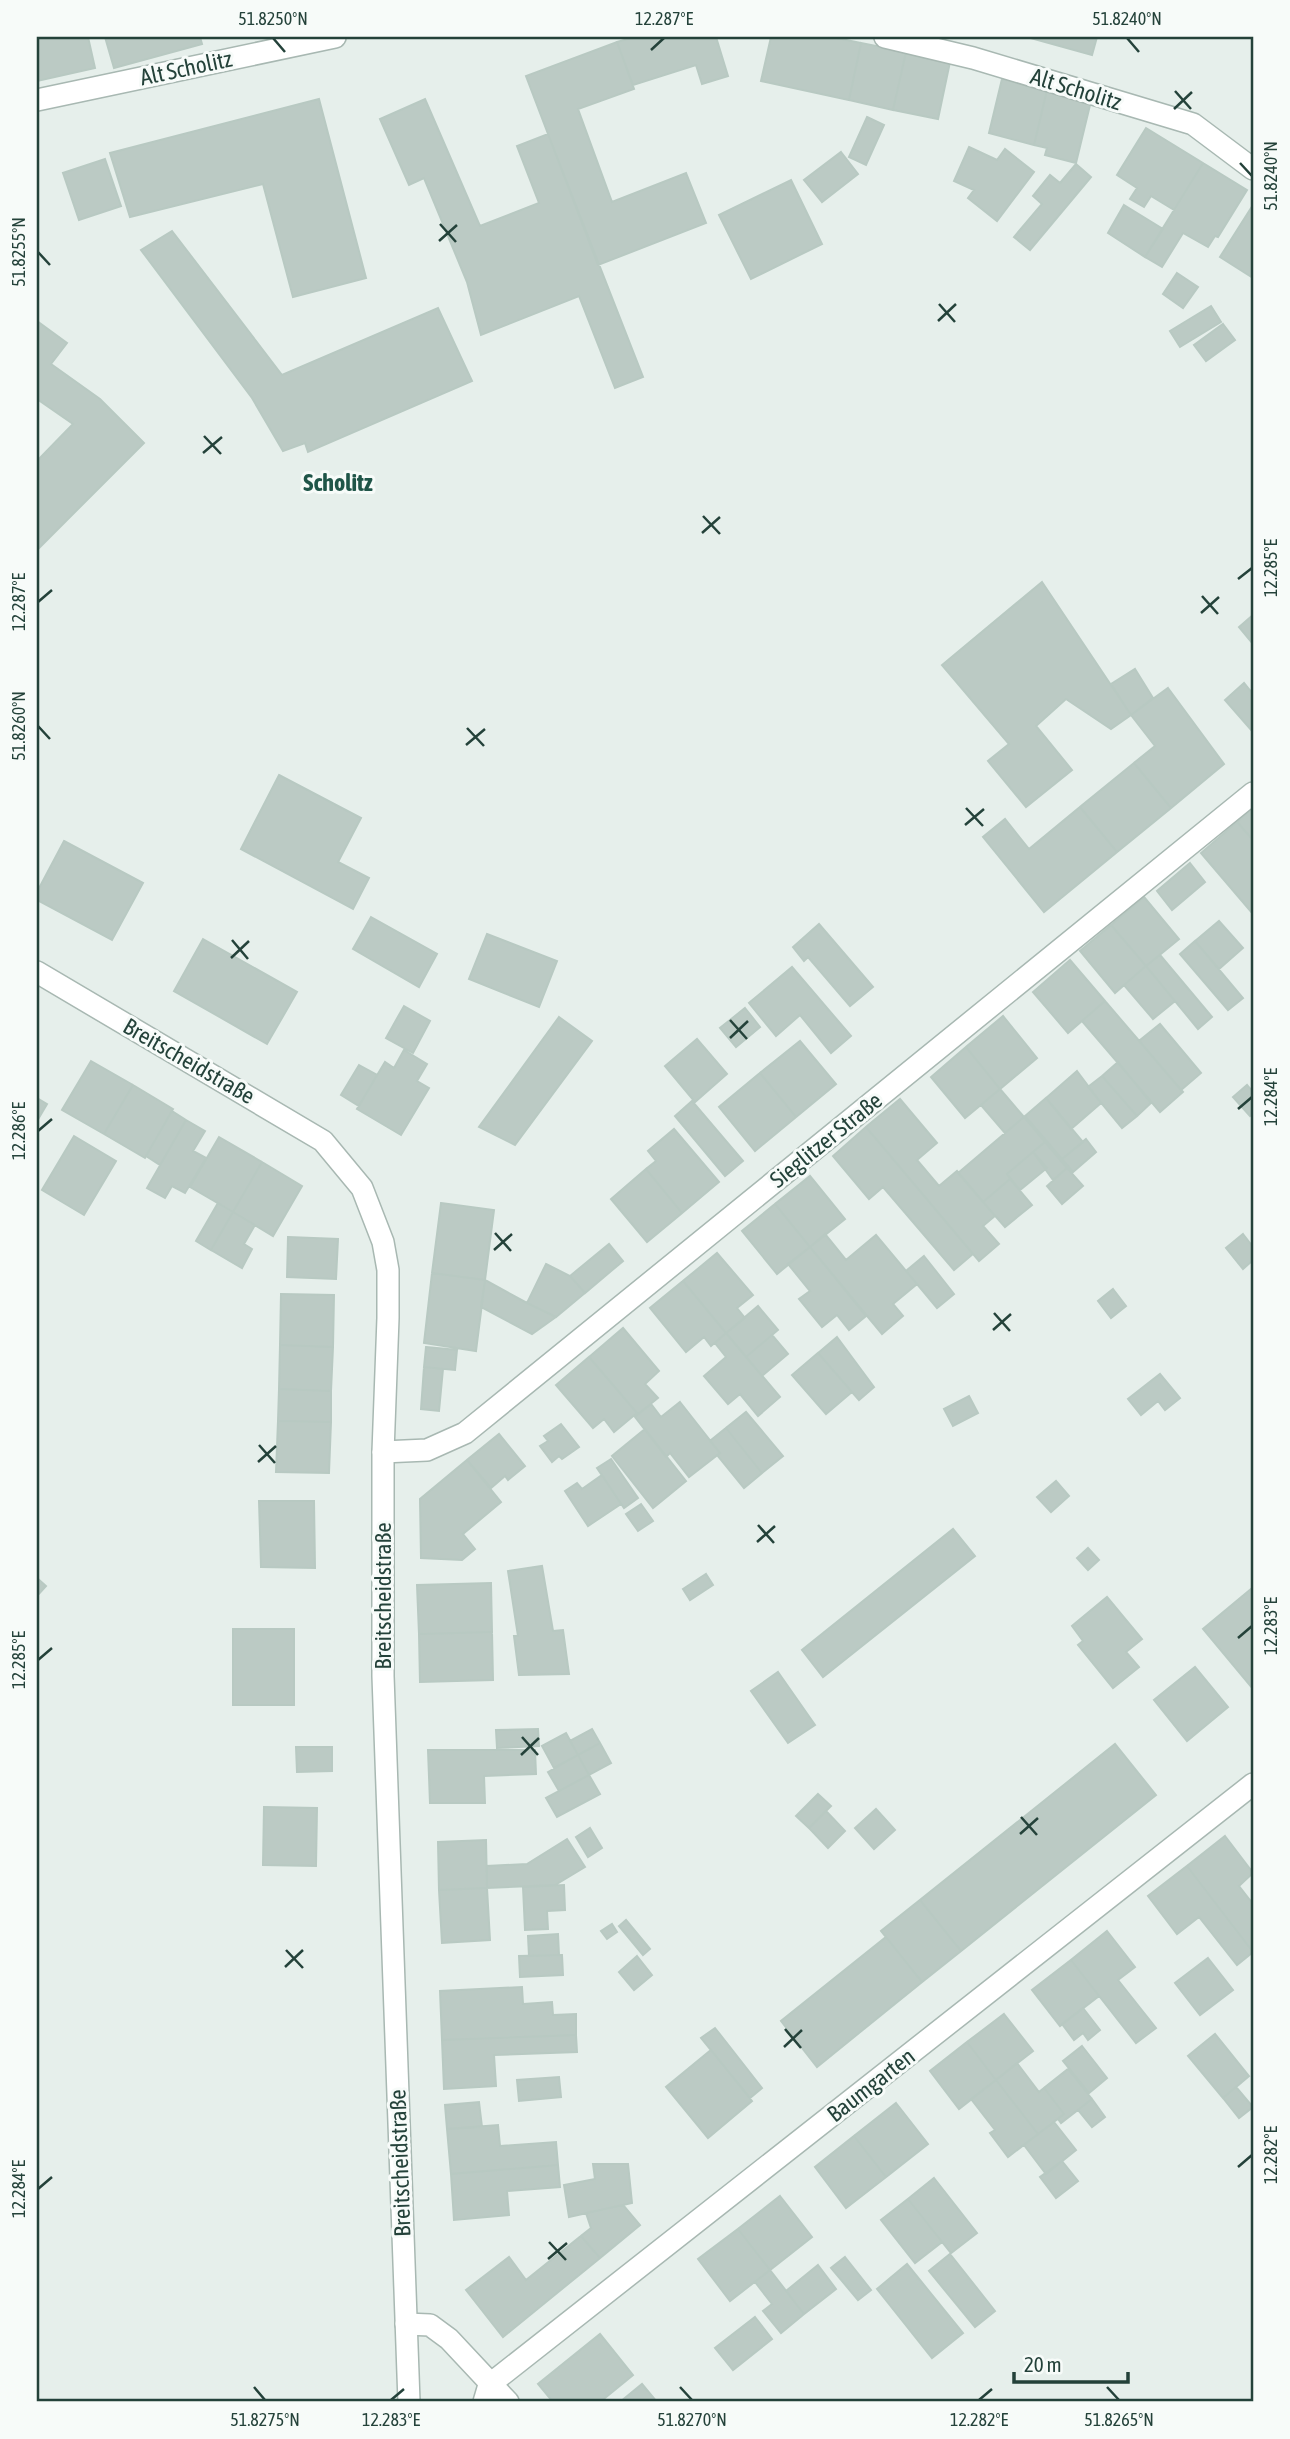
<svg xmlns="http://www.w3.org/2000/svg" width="1290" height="2439" font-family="'Asap Condensed',sans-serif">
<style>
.building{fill:#bbcac4;stroke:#b8c9c2;stroke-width:2}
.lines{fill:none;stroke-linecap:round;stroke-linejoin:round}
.minor-casing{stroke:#a8b8b2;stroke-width:24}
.tertiary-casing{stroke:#a8b8b2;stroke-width:24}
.minor{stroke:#fff;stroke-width:21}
.tertiary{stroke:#fff;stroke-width:21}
.ticks{fill:none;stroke:#24423a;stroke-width:2.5}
.labels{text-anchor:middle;stroke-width:6;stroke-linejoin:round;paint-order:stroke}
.street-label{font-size:23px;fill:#24423a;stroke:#f7fbf9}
.neighbourhood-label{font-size:24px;font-weight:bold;fill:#1f5548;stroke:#f7fbf9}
.neatline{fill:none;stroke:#24423a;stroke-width:2.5}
.ticks-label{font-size:18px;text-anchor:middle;fill:#24423a}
</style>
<rect width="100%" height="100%" fill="#e6efeb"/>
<path class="building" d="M 37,37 L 88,37 L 95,68 L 37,81 Z
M 105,37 L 200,37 L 202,44 L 114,68 Z
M 635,37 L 716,37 L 728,76 L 702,84 L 696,65 L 633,85 L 617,42 Z
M 771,37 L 832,37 L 861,43 L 849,100 L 761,81 Z
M 1027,37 L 1097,37 L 1092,55 Z
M 617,42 L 634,89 L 578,109 L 612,202 L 686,173 L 706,223 L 598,265 L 526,76 Z
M 861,43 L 906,52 L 893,110 L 849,100 Z
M 906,52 L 950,62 L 938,119 L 893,110 Z
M 1002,79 L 1047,90 L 1034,145 L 989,133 Z
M 1047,90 L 1091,101 L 1076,163 L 1045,155 L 1047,148 L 1034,145 Z
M 319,99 L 366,278 L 293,297 L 263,184 L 130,217 L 110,153 Z
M 425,99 L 480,226 L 539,203 L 517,146 L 548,134 L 643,377 L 615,388 L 579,296 L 481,335 L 467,282 L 424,178 L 409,185 L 380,119 Z
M 867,117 L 884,125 L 866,165 L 849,157 Z
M 1146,128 L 1203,163 L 1174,210 L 1151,196 L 1144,207 L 1130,199 L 1137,188 L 1117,175 Z
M 969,147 L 997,160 L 1005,149 L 1034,172 L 997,221 L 968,198 L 974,190 L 954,181 Z
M 841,152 L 858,174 L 822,202 L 804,180 Z
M 105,159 L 121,206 L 79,220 L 63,173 Z
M 1203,163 L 1247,190 L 1218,237 L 1215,236 L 1208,247 L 1183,233 L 1162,267 L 1145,257 Z
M 1076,164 L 1091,177 L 1030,250 L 1014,237 L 1042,204 L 1033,196 L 1050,175 L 1060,183 Z
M 791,180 L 822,244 L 751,279 L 719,215 Z
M 1124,205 L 1163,229 L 1145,257 L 1108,233 Z
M 1253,205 L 1253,278 L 1220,257 Z
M 172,231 L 282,375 L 438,308 L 472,381 L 308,452 L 305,443 L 283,451 L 252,398 L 141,250 Z
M 1177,273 L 1198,287 L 1183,308 L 1163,294 Z
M 1211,306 L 1221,322 L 1180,347 L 1170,331 Z
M 37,321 L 67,343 L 51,364 L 100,399 L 144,443 L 37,550 L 37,461 L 73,424 L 37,399 Z
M 1223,324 L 1235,340 L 1206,361 L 1194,345 Z
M 1042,582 L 1131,715 L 1111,729 L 1066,699 L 1036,726 L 1072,770 L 1026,807 L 988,761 L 1009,744 L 942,665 Z
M 1253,615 L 1253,644 L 1239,627 Z
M 1135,669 L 1153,698 L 1131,715 L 1111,684 Z
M 1244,683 L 1253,694 L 1253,732 L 1225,700 Z
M 1168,688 L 1224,764 L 1171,808 L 1134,763 L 1155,746 L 1131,715 Z
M 1134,763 L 1171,808 L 1117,852 L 1080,807 Z
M 279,775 L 361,818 L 338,862 L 369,878 L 353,909 L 241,849 Z
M 1080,807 L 1117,852 L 1044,912 L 983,837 L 1005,819 L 1029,849 Z
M 1253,808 L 1253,840 L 1237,822 Z
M 1237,822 L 1253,840 L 1253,914 L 1201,853 Z
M 64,841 L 143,883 L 112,940 L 37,900 L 37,892 Z
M 1190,863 L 1205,882 L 1172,910 L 1157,891 Z
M 1144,897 L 1179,939 L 1146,966 L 1111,925 Z
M 371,917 L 437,954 L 419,987 L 353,949 Z
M 1219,921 L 1243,948 L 1219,969 L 1195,941 Z
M 819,924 L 873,987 L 850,1006 L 808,957 L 804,961 L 793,947 Z
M 1111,925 L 1146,966 L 1115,993 L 1080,951 Z
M 487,934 L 557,961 L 539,1007 L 469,979 Z
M 203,939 L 297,992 L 267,1044 L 174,991 Z
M 1195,941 L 1243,998 L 1228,1010 L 1180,954 Z
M 1160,955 L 1212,1017 L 1198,1029 L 1146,966 Z
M 1070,960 L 1105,1001 L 1068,1033 L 1033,992 Z
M 1146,966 L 1175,1001 L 1153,1019 L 1124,985 Z
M 792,967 L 851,1036 L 831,1053 L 800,1015 L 776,1036 L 749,1003 Z
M 1105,1001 L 1183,1092 L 1160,1112 L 1082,1021 Z
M 404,1006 L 430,1021 L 413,1053 L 386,1038 Z
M 745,1008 L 760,1027 L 736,1047 L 720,1028 Z
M 1003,1016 L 1037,1058 L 1000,1089 L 966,1047 Z
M 559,1017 L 592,1041 L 515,1145 L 479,1127 Z
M 1160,1024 L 1201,1073 L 1181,1090 L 1139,1041 Z
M 697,1039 L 727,1074 L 695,1102 L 665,1066 Z
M 800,1041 L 836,1084 L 796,1117 L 760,1073 Z
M 966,1047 L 1000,1089 L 965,1118 L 931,1077 Z
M 404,1050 L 427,1064 L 417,1081 L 429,1088 L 401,1135 L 357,1109 L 385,1062 L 394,1068 Z
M 91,1061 L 133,1085 L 104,1134 L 62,1110 Z
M 1118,1062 L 1151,1103 L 1137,1116 L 1102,1076 Z
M 359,1065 L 377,1075 L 359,1106 L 341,1095 Z
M 1077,1071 L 1101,1103 L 1071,1129 L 1046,1098 Z
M 760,1073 L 796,1117 L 755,1151 L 719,1107 Z
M 1102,1076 L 1137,1116 L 1122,1128 L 1088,1087 Z
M 133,1085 L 173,1109 L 145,1158 L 104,1134 Z
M 1247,1085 L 1253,1092 L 1253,1113 L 1250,1116 L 1233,1097 Z
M 1000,1089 L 1024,1117 L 1005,1133 L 981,1105 Z
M 37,1098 L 47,1104 L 37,1121 Z
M 1046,1098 L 1083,1142 L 1062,1159 L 1025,1116 Z
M 900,1099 L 937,1143 L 917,1160 L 939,1186 L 957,1171 L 995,1216 L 983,1226 L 999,1244 L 979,1261 L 866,1127 Z
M 692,1101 L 743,1161 L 725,1176 L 675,1116 Z
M 172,1111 L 186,1120 L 160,1165 L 146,1156 Z
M 1024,1117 L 1045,1142 L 1007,1174 L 1010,1179 L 983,1202 L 958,1173 Z
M 186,1120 L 205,1131 L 193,1151 L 206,1158 L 185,1193 L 172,1186 L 165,1198 L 147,1188 Z
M 866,1127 L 973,1254 L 954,1270 L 883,1187 L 869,1199 L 833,1156 Z
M 674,1129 L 719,1182 L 682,1213 L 646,1169 L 656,1161 L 648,1151 Z
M 74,1136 L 116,1161 L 84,1215 L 42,1190 Z
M 219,1137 L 262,1162 L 233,1212 L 190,1187 Z
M 1086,1139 L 1096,1152 L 1073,1172 L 1062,1159 Z
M 1045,1142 L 1067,1168 L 1053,1180 L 1033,1152 Z
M 1033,1152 L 1047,1168 L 1020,1190 L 1007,1174 Z
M 262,1162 L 302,1186 L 273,1236 L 233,1212 Z
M 1067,1168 L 1083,1186 L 1062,1204 L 1047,1186 Z
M 646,1169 L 682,1213 L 647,1242 L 611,1199 Z
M 810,1176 L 845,1219 L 810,1247 L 775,1204 Z
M 1010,1179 L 1032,1205 L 1005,1227 L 983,1202 Z
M 218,1203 L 233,1212 L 211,1250 L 196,1241 Z
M 441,1203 L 494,1210 L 485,1280 L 432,1273 Z
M 775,1204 L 810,1247 L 777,1274 L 742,1231 Z
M 233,1212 L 255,1225 L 244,1244 L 252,1249 L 242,1268 L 211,1250 Z
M 825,1234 L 846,1260 L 876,1235 L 917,1284 L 893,1304 L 903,1316 L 882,1334 L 810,1247 Z
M 1243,1234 L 1253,1247 L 1253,1260 L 1243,1269 L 1226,1248 Z
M 288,1237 L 338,1239 L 336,1279 L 287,1277 Z
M 609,1244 L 623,1261 L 585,1293 L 570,1276 Z
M 810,1247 L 866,1316 L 849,1330 L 837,1315 L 822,1327 L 799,1299 L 810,1291 L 788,1264 Z
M 717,1253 L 753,1295 L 737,1308 L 745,1318 L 726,1333 L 683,1281 Z
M 924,1256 L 954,1294 L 937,1308 L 906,1271 Z
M 546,1264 L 570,1276 L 585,1293 L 556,1317 L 527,1303 Z
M 432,1273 L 485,1280 L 476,1351 L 424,1343 Z
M 485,1280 L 527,1303 L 556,1317 L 532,1334 L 481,1307 Z
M 683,1281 L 726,1333 L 711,1346 L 704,1337 L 686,1352 L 650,1308 Z
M 1113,1289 L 1126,1306 L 1111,1318 L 1098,1301 Z
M 281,1294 L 334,1295 L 333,1347 L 280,1345 Z
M 758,1306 L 778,1330 L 746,1357 L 726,1333 Z
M 623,1328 L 659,1371 L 645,1384 L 658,1398 L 638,1414 L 589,1357 Z
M 726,1333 L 780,1397 L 758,1416 L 740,1394 L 728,1404 L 704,1376 L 726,1357 L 715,1343 Z
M 772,1335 L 788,1354 L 762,1376 L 746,1357 Z
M 837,1337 L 874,1387 L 859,1400 L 818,1353 Z
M 280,1345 L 333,1347 L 331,1391 L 279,1389 Z
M 426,1347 L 457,1350 L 455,1370 L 424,1367 Z
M 818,1353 L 852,1392 L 826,1414 L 792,1375 Z
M 589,1357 L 637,1413 L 614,1432 L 604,1419 L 593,1428 L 556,1385 Z
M 424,1367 L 443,1369 L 439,1411 L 421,1409 Z
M 1160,1374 L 1180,1398 L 1165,1410 L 1158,1401 L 1141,1415 L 1128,1399 Z
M 279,1389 L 331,1391 L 331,1422 L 278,1421 Z
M 969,1396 L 978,1413 L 953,1426 L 944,1409 Z
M 680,1402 L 720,1453 L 689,1477 L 670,1453 L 666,1457 L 635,1417 L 651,1404 L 661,1417 Z
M 746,1412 L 783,1456 L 762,1473 L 726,1428 Z
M 278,1421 L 331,1422 L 329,1473 L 276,1472 Z
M 561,1424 L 579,1447 L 562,1459 L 559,1456 L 552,1462 L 540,1446 L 548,1441 L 544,1436 Z
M 726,1428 L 762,1473 L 744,1488 L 717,1455 L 720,1453 L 710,1441 Z
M 645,1429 L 686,1481 L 653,1508 L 612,1456 Z
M 499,1434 L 525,1466 L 508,1480 L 505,1476 L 491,1488 L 467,1460 Z
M 611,1459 L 638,1498 L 624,1508 L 597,1468 Z
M 467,1460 L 501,1502 L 463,1534 L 475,1549 L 462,1560 L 421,1558 L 420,1499 Z
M 602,1475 L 621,1504 L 588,1526 L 565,1491 L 577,1483 L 582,1489 Z
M 1056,1481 L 1069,1496 L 1051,1512 L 1037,1497 Z
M 259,1501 L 314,1501 L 315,1568 L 261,1567 Z
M 641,1504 L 653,1521 L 638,1531 L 626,1514 Z
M 953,1529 L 975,1556 L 823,1677 L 802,1650 Z
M 1088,1548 L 1099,1560 L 1088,1570 L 1077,1558 Z
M 542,1566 L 553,1631 L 563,1630 L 569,1674 L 519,1675 L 514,1636 L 518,1636 L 508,1571 Z
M 706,1574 L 713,1585 L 690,1600 L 683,1589 Z
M 37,1578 L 46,1586 L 37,1596 Z
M 491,1583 L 492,1632 L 419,1634 L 417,1585 Z
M 1251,1589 L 1253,1592 L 1253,1689 L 1203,1629 Z
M 1107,1597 L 1142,1639 L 1126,1652 L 1139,1667 L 1113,1688 L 1078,1645 L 1083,1641 L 1072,1626 Z
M 233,1629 L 294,1629 L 294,1705 L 233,1705 Z
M 492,1632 L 493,1680 L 420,1682 L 419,1634 Z
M 1195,1667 L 1228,1707 L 1187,1741 L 1154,1700 Z
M 778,1672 L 815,1725 L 788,1743 L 751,1691 Z
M 538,1729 L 539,1746 L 497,1748 L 496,1730 Z
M 592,1729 L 600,1743 L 578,1755 L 570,1741 Z
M 566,1733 L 578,1755 L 554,1768 L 542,1746 Z
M 600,1743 L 611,1763 L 589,1775 L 578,1755 Z
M 1115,1744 L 1156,1795 L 961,1951 L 920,1900 Z
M 296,1747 L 332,1747 L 332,1771 L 297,1772 Z
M 428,1750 L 535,1750 L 536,1774 L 484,1776 L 485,1803 L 430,1803 Z
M 578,1755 L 589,1775 L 559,1791 L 548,1772 Z
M 589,1775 L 600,1794 L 557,1817 L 546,1798 Z
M 818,1794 L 831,1806 L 809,1828 L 796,1816 Z
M 264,1807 L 317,1808 L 316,1866 L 263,1865 Z
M 876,1809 L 895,1830 L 874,1849 L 855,1828 Z
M 826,1811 L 845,1831 L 828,1848 L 809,1828 Z
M 590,1828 L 602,1848 L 588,1857 L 576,1837 Z
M 1225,1836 L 1253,1873 L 1239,1886 L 1253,1904 L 1253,1952 L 1187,1866 Z
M 567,1839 L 585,1867 L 555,1885 L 487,1888 L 487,1866 L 527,1864 Z
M 486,1840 L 487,1888 L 439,1890 L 438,1842 Z
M 1187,1866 L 1253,1952 L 1237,1965 L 1199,1917 L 1177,1934 L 1148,1896 Z
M 564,1885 L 565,1910 L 547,1911 L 548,1929 L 525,1930 L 523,1887 Z
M 487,1888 L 490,1940 L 442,1943 L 439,1890 Z
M 920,1900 L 961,1951 L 922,1982 L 881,1931 Z
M 626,1920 L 650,1949 L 643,1955 L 619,1926 Z
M 612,1924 L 617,1932 L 607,1939 L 601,1931 Z
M 1107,1931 L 1135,1967 L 1118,1980 L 1156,2028 L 1136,2043 L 1071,1960 Z
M 558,1934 L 559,1955 L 529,1956 L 528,1936 Z
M 886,1937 L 922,1982 L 817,2067 L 781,2021 Z
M 562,1955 L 563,1975 L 520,1977 L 519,1956 Z
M 637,1956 L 652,1975 L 634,1990 L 619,1972 Z
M 1208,1958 L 1233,1990 L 1200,2015 L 1175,1983 Z
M 1071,1960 L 1099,1996 L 1060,2026 L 1032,1990 Z
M 522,1987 L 523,2004 L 552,2002 L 553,2015 L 576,2014 L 576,2035 L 442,2040 L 440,1991 Z
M 1083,2008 L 1100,2030 L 1088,2040 L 1083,2033 L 1074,2040 L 1062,2024 Z
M 1004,2014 L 1033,2051 L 996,2080 L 967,2042 Z
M 715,2028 L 762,2088 L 750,2098 L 701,2038 Z
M 1215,2034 L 1249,2076 L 1223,2098 L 1188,2056 Z
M 576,2035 L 577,2052 L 494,2055 L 496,2086 L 444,2089 L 442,2040 Z
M 967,2042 L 996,2080 L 959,2109 L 930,2071 Z
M 1082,2046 L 1107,2078 L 1089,2093 L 1063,2061 Z
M 711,2050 L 752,2101 L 708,2138 L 666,2087 Z
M 1017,2063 L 1039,2092 L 1044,2088 L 1064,2114 L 1038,2134 L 996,2080 Z
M 1068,2069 L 1092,2099 L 1061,2123 L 1058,2119 L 1064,2114 L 1044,2088 Z
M 559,2077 L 561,2097 L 519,2101 L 517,2080 Z
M 996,2080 L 1038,2134 L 1008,2157 L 990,2133 L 995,2130 L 971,2099 Z
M 1236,2087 L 1253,2107 L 1239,2118 L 1223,2098 Z
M 1092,2099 L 1105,2117 L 1092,2127 L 1078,2110 Z
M 479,2102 L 482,2127 L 447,2129 L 445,2105 Z
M 896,2103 L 928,2144 L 886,2177 L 854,2136 Z
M 1054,2122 L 1076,2150 L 1046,2174 L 1024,2145 Z
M 498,2125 L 500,2146 L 556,2142 L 558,2165 L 451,2174 L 447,2129 Z
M 854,2136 L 886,2177 L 846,2208 L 815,2167 Z
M 1062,2161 L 1078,2181 L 1056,2198 L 1040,2177 Z
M 593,2164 L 628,2164 L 632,2203 L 569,2217 L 564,2185 L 595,2179 Z
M 558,2165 L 560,2187 L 507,2191 L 509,2215 L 454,2220 L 451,2174 Z
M 934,2178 L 977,2233 L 951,2253 L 908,2199 Z
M 780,2196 L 812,2237 L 770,2270 L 738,2229 Z
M 908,2199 L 942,2242 L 915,2263 L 881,2220 Z
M 623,2205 L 640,2225 L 600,2258 L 581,2236 L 591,2228 L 586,2213 Z
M 738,2229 L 770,2270 L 730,2301 L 698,2259 Z
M 581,2236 L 600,2258 L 503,2337 L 466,2290 L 509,2257 L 526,2280 Z
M 950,2254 L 995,2311 L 975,2327 L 929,2271 Z
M 845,2257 L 871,2290 L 858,2300 L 831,2268 Z
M 907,2264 L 963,2333 L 932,2358 L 877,2289 Z
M 818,2265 L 836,2289 L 804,2314 L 786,2291 Z
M 770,2270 L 804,2314 L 781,2333 L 763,2311 L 772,2304 L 755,2282 Z
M 755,2317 L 772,2339 L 733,2370 L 715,2348 Z
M 600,2334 L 633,2375 L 600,2402 L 553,2402 L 538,2384 Z
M 642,2384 L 657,2402 L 620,2402 Z"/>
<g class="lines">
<defs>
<path id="minor" d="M 885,37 L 973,58 L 1193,124 L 1253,169
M 37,100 L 335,37
M 383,1452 L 427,1450 L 465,1433 L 1253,793
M 406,2324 L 430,2325 L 449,2339 L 508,2402
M 484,2402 L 489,2385 L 1253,1784"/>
<path id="tertiary" d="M 37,972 L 323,1141 L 362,1188 L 383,1242 L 388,1270 L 388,1318 L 383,1452 L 383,1676 L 409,2402"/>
</defs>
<use href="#minor" class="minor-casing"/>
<use href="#tertiary" class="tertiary-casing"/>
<use href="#minor" class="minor"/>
<use href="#tertiary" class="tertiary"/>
</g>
<path class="ticks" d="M 273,38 L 285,52M 1127,38 L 1139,52M 651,50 L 664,38M 1175,91 L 1191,109M 1174,109 L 1192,92M 1240,163 L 1252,176M 440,224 L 456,242M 439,241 L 457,225M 38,252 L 50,265M 939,304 L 955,322M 938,321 L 956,304M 204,436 L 221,454M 203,453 L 222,437M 703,516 L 720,534M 702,533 L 720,517M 1238,579 L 1252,568M 1202,596 L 1218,614M 38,602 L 52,590M 1201,613 L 1219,597M 38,726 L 50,739M 467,728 L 484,746M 466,745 L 485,729M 966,808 L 983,826M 965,825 L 984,809M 232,940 L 248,959M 231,958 L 249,941M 730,1020 L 747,1039M 730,1038 L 748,1021M 1238,1109 L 1252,1097M 38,1131 L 52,1119M 495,1233 L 511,1251M 494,1250 L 512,1234M 994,1313 L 1010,1331M 993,1330 L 1011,1314M 259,1445 L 275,1463M 258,1462 L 276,1446M 758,1525 L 774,1543M 757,1542 L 775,1526M 1238,1638 L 1252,1626M 38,1660 L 52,1648M 522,1737 L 538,1755M 521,1755 L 539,1738M 1021,1817 L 1037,1835M 1020,1834 L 1038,1818M 286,1950 L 303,1968M 285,1967 L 303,1950M 785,2029 L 801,2048M 784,2047 L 802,2030M 1238,2167 L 1252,2155M 38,2189 L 52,2177M 549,2242 L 566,2260M 548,2259 L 567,2243M 254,2387 L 265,2400M 680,2387 L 692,2400M 1107,2387 L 1119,2400M 391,2400 L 404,2389M 979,2400 L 992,2389"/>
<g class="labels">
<g class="street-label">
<text transform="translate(186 68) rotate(-12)" y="8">Alt Scholitz</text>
<text transform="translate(1076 89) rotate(17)" y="8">Alt Scholitz</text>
<text transform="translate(189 1061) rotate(30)" y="8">Breitscheidstraße</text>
<text transform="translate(826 1140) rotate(-39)" y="8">Sieglitzer Straße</text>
<text transform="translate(383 1596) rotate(-90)" y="8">Breitscheidstraße</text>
<text transform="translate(871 2085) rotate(-38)" y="8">Baumgarten</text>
<text transform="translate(400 2163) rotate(-92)" y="8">Breitscheidstraße</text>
</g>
<g class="neighbourhood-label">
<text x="338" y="491">Scholitz</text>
</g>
</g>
<rect width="1290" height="2439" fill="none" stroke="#f7fbf9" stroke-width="77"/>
<path d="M1014 2372v10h114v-10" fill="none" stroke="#24423a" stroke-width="3.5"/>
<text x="1024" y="2372" font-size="21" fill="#24423a" stroke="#f7fbf9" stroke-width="5" paint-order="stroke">20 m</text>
<rect x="38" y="38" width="1214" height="2362" class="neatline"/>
<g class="ticks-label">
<text x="273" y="25">51.8250°N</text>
<text x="664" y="25">12.287°E</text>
<text x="1127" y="25">51.8240°N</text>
<text transform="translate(1271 176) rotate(-90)" y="6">51.8240°N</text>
<text transform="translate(19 252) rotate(-90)" y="6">51.8255°N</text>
<text transform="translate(1271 568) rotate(-90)" y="6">12.285°E</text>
<text transform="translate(19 602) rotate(-90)" y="6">12.287°E</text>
<text transform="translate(19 726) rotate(-90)" y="6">51.8260°N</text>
<text transform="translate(1271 1097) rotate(-90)" y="6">12.284°E</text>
<text transform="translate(19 1131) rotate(-90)" y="6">12.286°E</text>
<text transform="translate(1271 1626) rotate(-90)" y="6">12.283°E</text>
<text transform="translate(19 1660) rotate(-90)" y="6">12.285°E</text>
<text transform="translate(1271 2155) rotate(-90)" y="6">12.282°E</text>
<text transform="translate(19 2189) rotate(-90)" y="6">12.284°E</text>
<text x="265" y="2426">51.8275°N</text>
<text x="391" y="2426">12.283°E</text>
<text x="692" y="2426">51.8270°N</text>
<text x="979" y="2426">12.282°E</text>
<text x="1119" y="2426">51.8265°N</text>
</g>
</svg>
